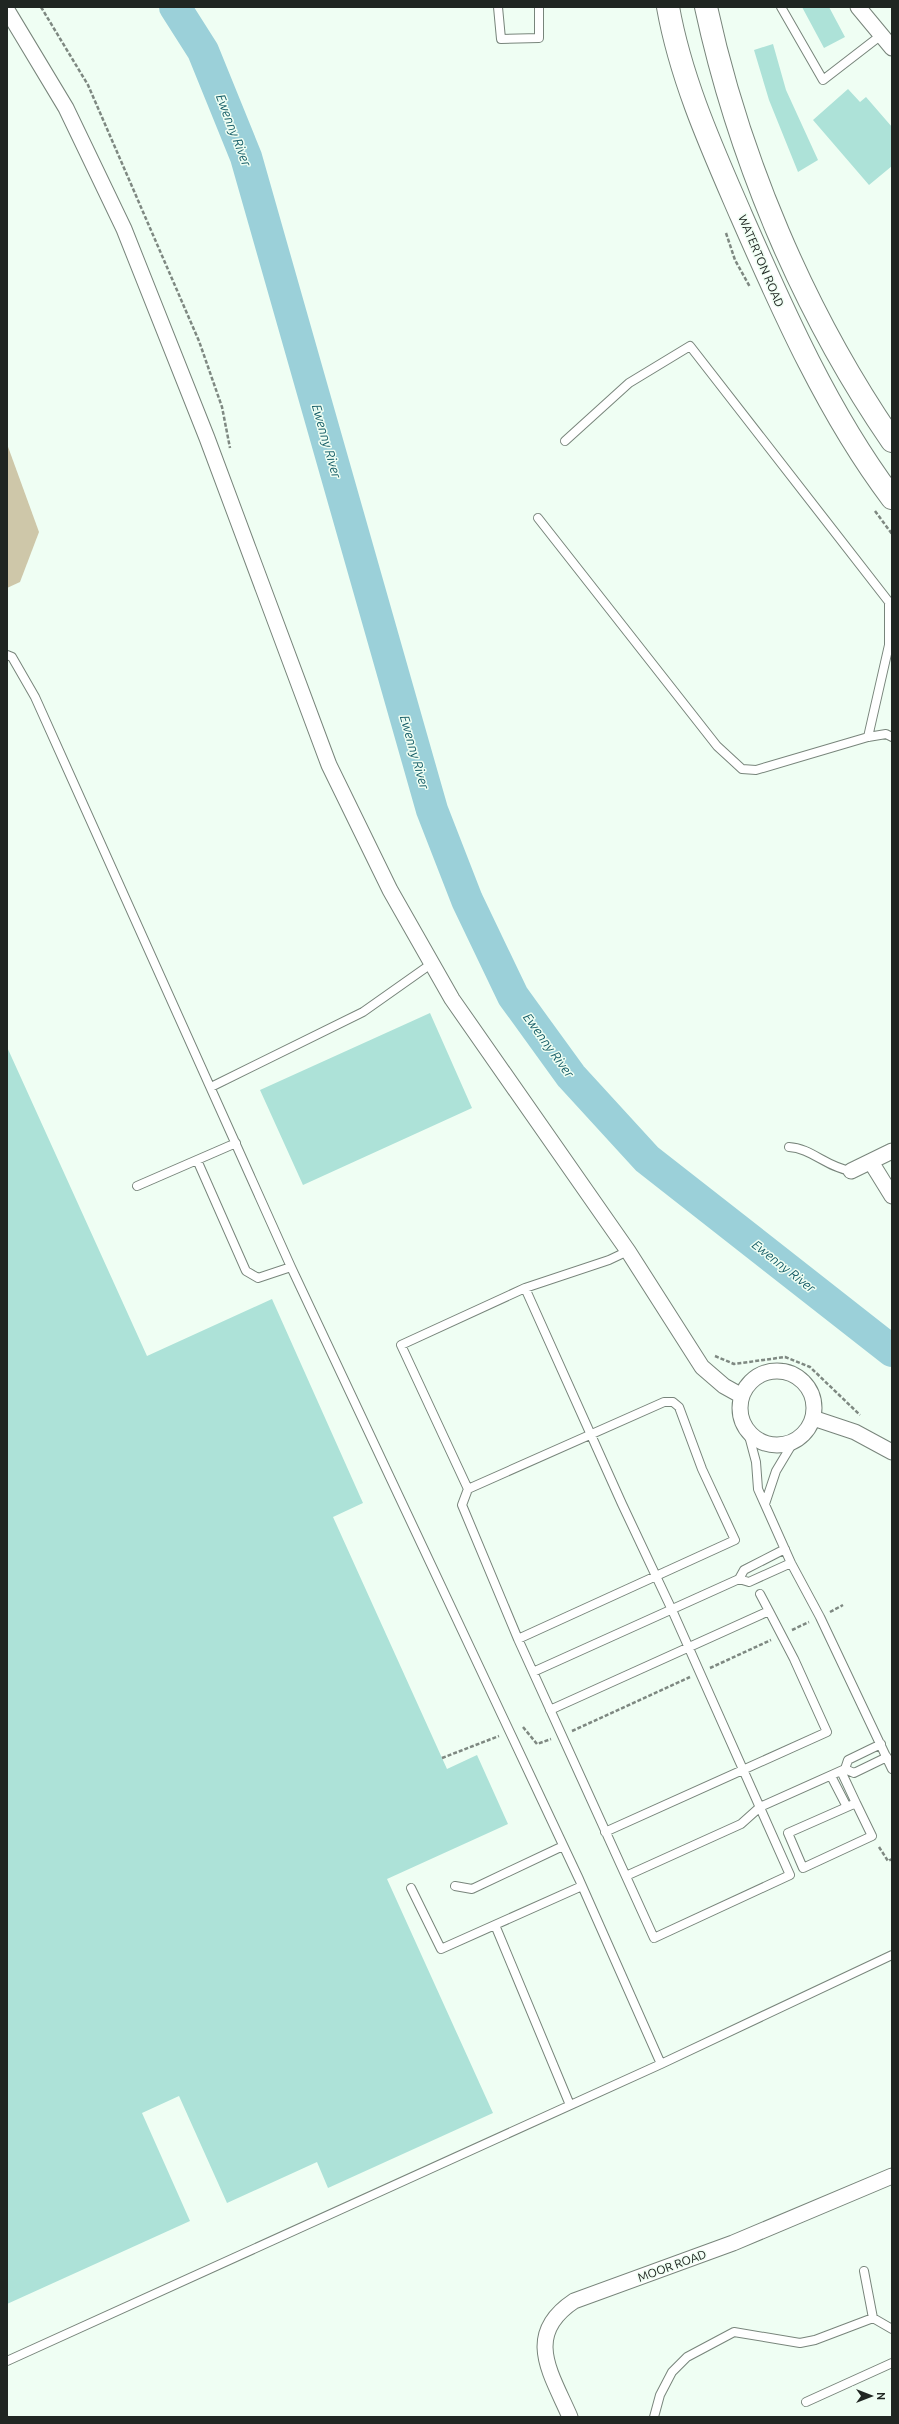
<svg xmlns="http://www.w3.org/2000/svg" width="899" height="2424" font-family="Ubuntu,sans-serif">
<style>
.green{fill:#cec7a9}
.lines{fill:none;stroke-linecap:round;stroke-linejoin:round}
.river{stroke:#9bd0d9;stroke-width:32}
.building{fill:#ade2d8}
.lane-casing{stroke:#78857b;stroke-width:10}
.street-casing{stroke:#78857b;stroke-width:17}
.primary-casing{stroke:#78857b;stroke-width:24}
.path{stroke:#7e8881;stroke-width:2.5;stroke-dasharray:4 2;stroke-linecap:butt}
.lane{stroke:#fff;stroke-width:8}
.street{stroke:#fff;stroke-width:15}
.primary{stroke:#fff;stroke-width:22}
.labels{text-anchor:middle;stroke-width:3;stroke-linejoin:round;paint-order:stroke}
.street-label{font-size:12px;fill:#202622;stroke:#effef3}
.water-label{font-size:13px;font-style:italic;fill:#155d67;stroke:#effef3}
</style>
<rect width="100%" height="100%" fill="#effef3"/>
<path class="green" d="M 7,444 L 39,532 L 20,582 L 7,588 Z"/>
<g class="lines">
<path class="river" d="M 175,7 L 203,51 L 246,157 L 432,810 L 467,900 L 513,996 L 571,1076 L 647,1159 L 892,1351"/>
</g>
<path class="building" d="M 802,7 L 829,7 L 845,37 L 824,48 Z
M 773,44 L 786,90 L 818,160 L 798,172 L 769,100 L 754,50 Z
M 848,89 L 860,102 L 866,97 L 892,127 L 892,166 L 869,185 L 813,120 Z
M 430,1013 L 472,1108 L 303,1185 L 260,1090 Z
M 7,1047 L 147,1356 L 272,1299 L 363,1503 L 333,1517 L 447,1769 L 477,1755 L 508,1824 L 387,1879 L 493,2113 L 328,2188 L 317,2162 L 227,2203 L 179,2096 L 142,2113 L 190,2221 L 7,2304 Z"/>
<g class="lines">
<defs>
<path id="lane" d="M 498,7 L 501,39 L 539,38 L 539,7
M 781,7 L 823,80 L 880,36
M 565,441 L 629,383 L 690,346 L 889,602 L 889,645 L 868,737
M 538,518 L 717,746 L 742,769 L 756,770 L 868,737 L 886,734 L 892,737
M 7,655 L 12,657 L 35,697 L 291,1267 L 579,1879 L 661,2064
M 211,1087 L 363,1012 L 431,964
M 789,1147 C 811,1148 826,1167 851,1171
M 197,1160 L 246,1271 L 258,1278 L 291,1267
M 137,1186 L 236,1143
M 664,1402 L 673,1402 L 679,1407 L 702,1469 L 735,1540 L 518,1639 L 462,1505 L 468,1489 Z
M 748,1432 L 756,1462 L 758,1489 L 791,1563 L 820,1617 L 892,1769
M 468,1489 L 401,1345 L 525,1288 L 609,1260 L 628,1251
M 765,1504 L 776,1471 L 794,1441
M 739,1579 L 749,1582 L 791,1563
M 518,1639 L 654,1938 L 790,1875 L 672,1610 L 622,1504 L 525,1288
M 533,1672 L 739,1579 L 744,1570 L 785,1549
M 550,1710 L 769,1611 L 760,1594
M 845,1769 L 854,1773 L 887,1757
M 831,1776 L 847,1807 L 856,1803 L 841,1771
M 847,1807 L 788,1833 L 803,1868 L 872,1836 L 856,1803
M 605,1832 L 827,1732 L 794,1659 L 769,1611
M 626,1876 L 741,1824 L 760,1807 L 845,1769 L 848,1760 L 881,1744
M 455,1886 L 472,1889 L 563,1846
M 411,1888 L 441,1949 L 582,1886
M 495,1925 L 570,2105
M 864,2271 L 873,2318
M 7,2361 L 661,2064 L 892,1955
M 806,2402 L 892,2363
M 654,2417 L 660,2395 L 672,2372 L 687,2357 L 734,2332 L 800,2343 L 815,2340 L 873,2318 L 892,2329"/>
<path id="street" d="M 858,7 L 892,48
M 7,10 L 66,108 L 124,229 L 207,438 L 329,765 L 390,890 L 452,999 L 628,1251 L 702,1367 L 724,1386 L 742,1396
M 871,1162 L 892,1196
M 851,1171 L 892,1151
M740 1408a37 37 0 1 1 74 0a37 37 0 1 1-74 0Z
M 813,1418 L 855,1432 L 892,1452
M 570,2417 C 551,2373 523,2335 574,2301 L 733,2243 L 892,2176"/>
<path id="primary" d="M 668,7 C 681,80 712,148 741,215 C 783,311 829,415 892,498
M 706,7 C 739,159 804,313 892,441"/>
</defs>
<use href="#lane" class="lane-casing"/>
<use href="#street" class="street-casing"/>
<use href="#primary" class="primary-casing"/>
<path class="path" d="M 41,7 L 88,85 L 199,341 L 222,407 L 230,448
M 726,233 L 735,260 L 750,287
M 875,511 L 892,534
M 715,1356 L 734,1364 L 785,1357 L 810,1367 L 860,1415
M 830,1612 L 843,1605
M 792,1630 L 809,1622
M 710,1668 L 771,1640
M 523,1727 L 537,1744 L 551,1739
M 572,1731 L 690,1677
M 442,1758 L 499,1736
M 879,1847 L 888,1861 L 892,1859"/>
<use href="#lane" class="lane"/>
<use href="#street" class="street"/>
<use href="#primary" class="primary"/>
</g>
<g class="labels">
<g class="street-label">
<text transform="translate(761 261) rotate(67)" y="4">WATERTON ROAD</text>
<text transform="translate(672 2266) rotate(-20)" y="4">MOOR ROAD</text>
</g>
<g class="water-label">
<text transform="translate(234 130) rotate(69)" y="5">Ewenny River</text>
<text transform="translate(327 441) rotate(74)" y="5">Ewenny River</text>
<text transform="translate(415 752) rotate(74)" y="5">Ewenny River</text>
<text transform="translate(549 1045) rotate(54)" y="5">Ewenny River</text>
<text transform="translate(784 1266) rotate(38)" y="5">Ewenny River</text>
</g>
</g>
<rect width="899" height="2424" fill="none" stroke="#202622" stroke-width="16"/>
<g transform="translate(871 2396) rotate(90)" stroke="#effef3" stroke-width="3" paint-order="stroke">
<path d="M0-3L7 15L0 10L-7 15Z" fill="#202622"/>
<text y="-6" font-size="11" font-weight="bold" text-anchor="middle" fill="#202622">N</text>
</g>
</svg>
